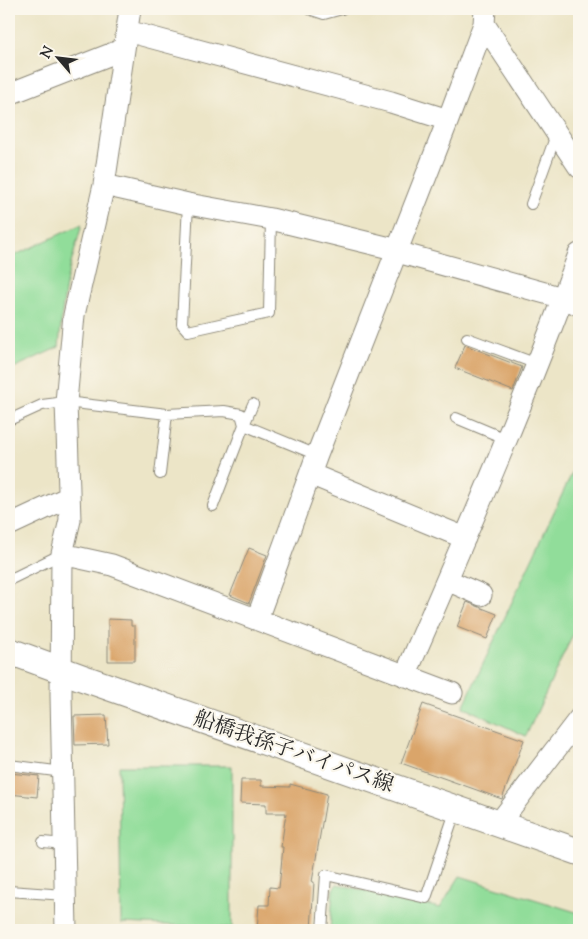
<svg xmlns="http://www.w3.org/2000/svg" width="588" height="939" font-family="'Sorts Mill Goudy','Noto Serif JP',serif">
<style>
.green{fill:#91dd9a;stroke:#5e8462}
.building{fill:#daa56b}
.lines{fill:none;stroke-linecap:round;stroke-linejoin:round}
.service-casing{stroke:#8c8879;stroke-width:12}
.minor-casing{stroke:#8c8879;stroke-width:23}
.tertiary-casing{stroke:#8c8879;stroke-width:28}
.service{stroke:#fff;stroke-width:10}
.minor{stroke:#fff;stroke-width:21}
.tertiary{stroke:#fff;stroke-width:26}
.labels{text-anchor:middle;stroke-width:4.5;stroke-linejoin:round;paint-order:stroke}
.street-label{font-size:21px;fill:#2b2b2b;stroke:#fbf7ec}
</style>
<rect width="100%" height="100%" fill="#fbf7ec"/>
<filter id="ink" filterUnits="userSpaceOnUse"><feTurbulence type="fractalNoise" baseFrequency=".02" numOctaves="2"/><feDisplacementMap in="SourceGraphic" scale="10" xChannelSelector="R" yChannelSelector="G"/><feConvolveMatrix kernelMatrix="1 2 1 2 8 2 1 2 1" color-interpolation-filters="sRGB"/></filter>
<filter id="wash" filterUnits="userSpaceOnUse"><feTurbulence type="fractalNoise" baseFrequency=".0096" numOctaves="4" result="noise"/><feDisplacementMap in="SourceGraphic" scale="20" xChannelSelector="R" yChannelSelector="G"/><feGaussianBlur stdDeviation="1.12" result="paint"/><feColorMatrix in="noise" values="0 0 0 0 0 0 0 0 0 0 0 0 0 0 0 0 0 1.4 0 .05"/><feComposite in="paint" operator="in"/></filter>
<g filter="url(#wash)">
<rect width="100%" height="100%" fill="#ece5c7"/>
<path class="green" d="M 82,224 L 67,278 L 62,312 L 59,347 L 9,370 L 9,258 Z
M 579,458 L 579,621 L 526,736 L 463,707 Z
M 119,766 L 232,766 L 232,928 L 121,923 Z
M 460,876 L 579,913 L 579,930 L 330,930 L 333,889 L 337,884 L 440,908 Z"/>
<g id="blocks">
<path class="building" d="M 465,345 L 522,367 L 513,391 L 455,368 Z
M 249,548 L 267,555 L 249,603 L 230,595 Z
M 467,602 L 497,614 L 487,639 L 457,627 Z
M 108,619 L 131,620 L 131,626 L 135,626 L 135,661 L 108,661 Z
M 423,704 L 524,740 L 502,799 L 401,763 Z
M 106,715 L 108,744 L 75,745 L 74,716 Z
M 9,773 L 39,776 L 37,797 L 9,794 Z
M 241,780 L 261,780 L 261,786 L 290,787 L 290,784 L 327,794 L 312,882 L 314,882 L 311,930 L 257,930 L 259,905 L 269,905 L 270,887 L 279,888 L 283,847 L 281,847 L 286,813 L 266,813 L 266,804 L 240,803 Z"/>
</g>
</g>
<g filter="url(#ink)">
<use href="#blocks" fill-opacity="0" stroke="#8c8879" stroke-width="1"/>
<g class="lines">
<defs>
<path id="service" d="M 309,9 L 324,14 L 342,9
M 188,204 L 182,324 L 188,331 L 269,313 L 271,219
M 531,204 L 556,135
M 467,338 L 537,364
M 456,418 L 506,439
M 9,420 L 42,405 L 66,402 L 167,414 L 224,411 L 241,414 L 244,425 L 317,455
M 160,474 L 167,414
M 213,506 L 244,425 L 253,404
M 9,580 L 62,554
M 9,765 L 63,772
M 43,842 L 64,844
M 9,891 L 65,895
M 322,930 L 326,875 L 426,898 L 456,809"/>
<path id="minor" d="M 485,9 L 484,24 L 579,167
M 127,31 L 391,102 L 448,120
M 9,94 L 124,49
M 104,185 L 188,204 L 271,219 L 390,248 L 397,252 L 563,298 L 579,305
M 310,474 L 465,538
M 9,525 L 69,497
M 62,554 L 112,565 L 452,693
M 447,580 L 481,595
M 257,619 L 317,455 L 448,120 L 484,24
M 405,676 C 466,536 527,397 579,254
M 499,823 L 579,719
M 66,930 L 61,695 L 62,554 L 70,520 L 66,402 L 74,315 L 104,185 L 130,9"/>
<path id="tertiary" d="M 9,651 L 83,678 L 579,852"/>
</defs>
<use href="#service" class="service-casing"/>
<use href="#minor" class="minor-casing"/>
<use href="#tertiary" class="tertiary-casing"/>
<use href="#service" class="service"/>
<use href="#minor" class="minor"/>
<use href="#tertiary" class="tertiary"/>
</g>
</g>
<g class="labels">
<g class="street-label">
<text transform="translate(294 751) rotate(19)" y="7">船橋我孫子バイパス線</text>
</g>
</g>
<rect width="588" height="939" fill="none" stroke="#fbf7ec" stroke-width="30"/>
<g transform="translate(58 58) rotate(298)" stroke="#fbf7ec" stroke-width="4" paint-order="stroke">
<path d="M0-4L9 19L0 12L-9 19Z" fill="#2b2b2b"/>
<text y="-8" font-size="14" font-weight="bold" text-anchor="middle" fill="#2b2b2b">N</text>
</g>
</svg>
